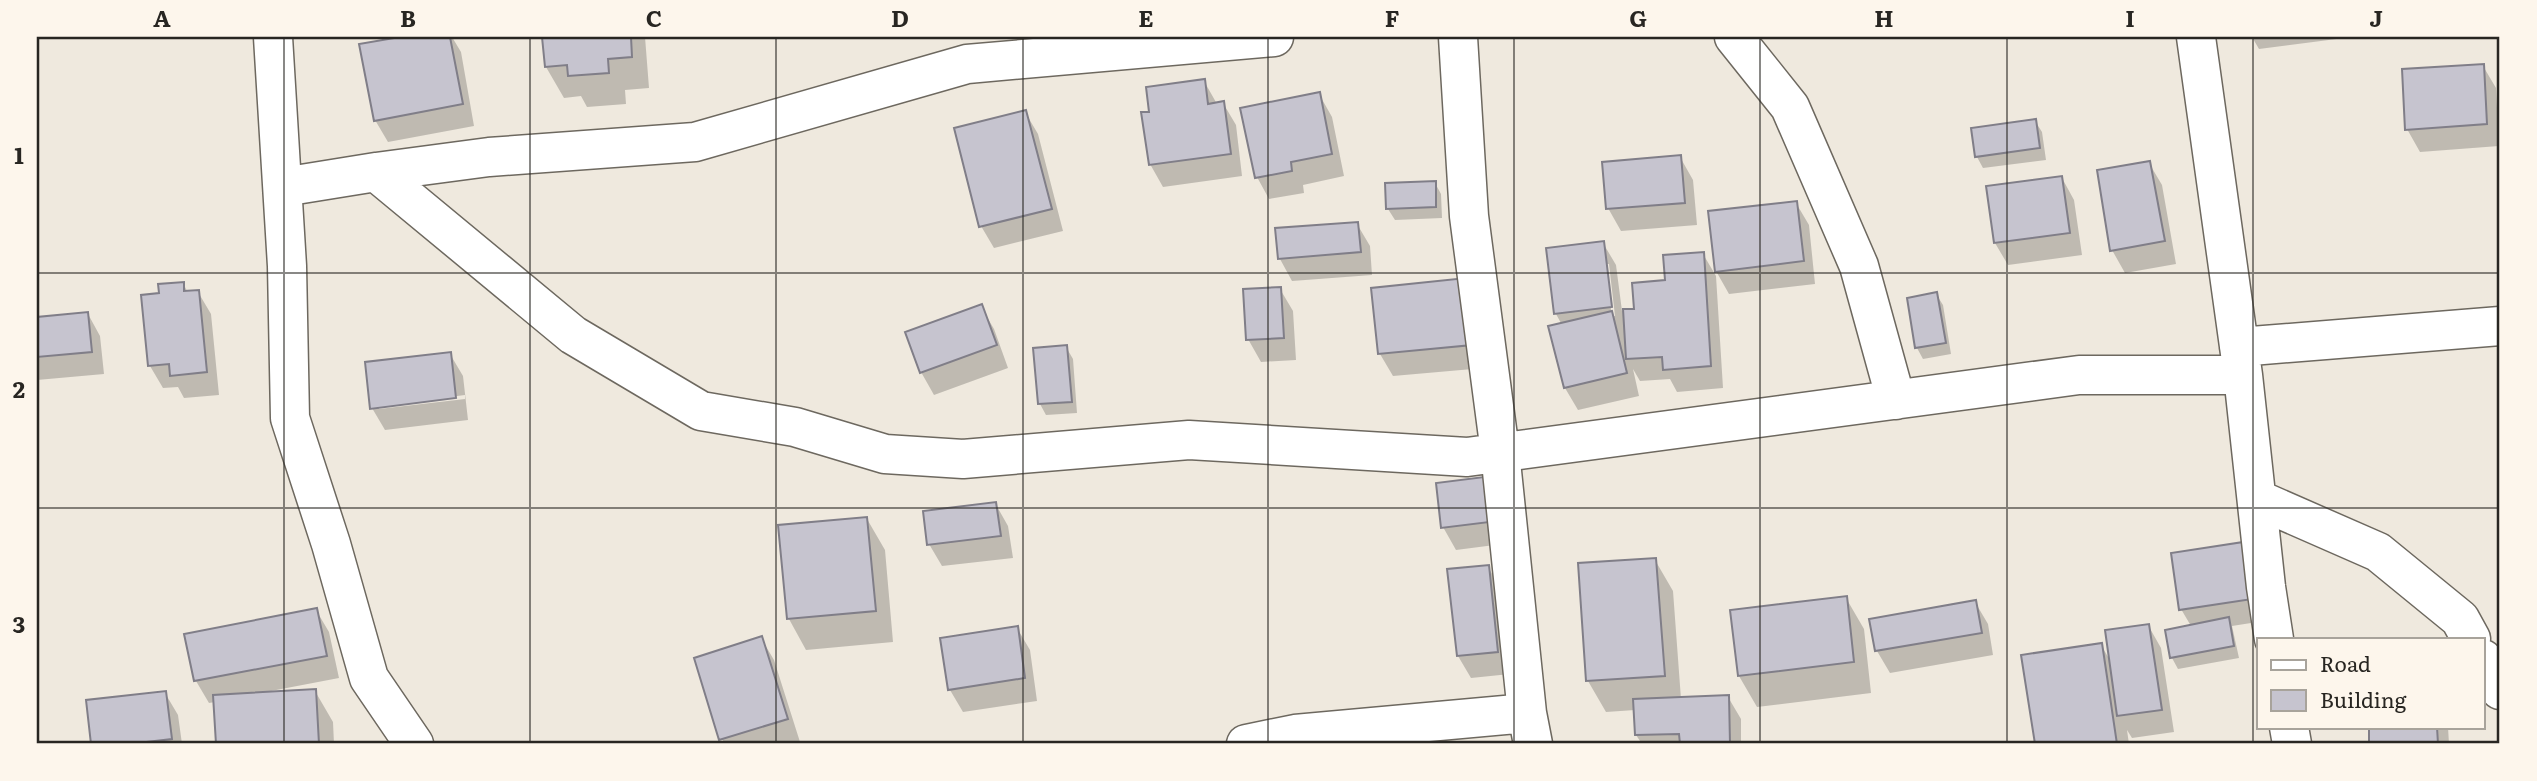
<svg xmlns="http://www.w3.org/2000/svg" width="2537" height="781" font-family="Literata,serif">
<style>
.shadow{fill:#0003;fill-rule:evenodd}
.building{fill:#c6c4cf;stroke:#807e88;stroke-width:2}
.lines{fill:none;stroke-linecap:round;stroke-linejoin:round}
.minor-casing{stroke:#6d685f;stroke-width:41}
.minor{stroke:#fff;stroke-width:38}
.grid{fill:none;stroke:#282622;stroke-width:2;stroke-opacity:0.55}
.neatline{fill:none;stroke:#282622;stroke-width:2.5}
.grid-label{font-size:23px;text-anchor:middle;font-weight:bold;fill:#282622}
</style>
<rect width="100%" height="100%" fill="#efe9de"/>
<path class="shadow" d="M 410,37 L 452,37 L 461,52 L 474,126 L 388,142 L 375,120 L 361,46 Z
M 544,37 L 645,37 L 649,88 L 625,90 L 626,104 L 587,107 L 581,96 L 564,98 L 546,67 Z
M 2252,37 L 2352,37 L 2259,49 Z
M 2483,66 L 2496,88 L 2499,146 L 2420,152 L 2407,129 Z
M 1204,81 L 1217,104 L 1223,103 L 1236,125 L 1242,176 L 1163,187 L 1150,164 L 1151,113 Z
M 1319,94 L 1332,117 L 1344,176 L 1303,185 L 1304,193 L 1269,199 L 1257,177 Z
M 1025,112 L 1038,134 L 1063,231 L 994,248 L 981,226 Z
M 2035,121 L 2042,132 L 2046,160 L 1983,168 L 1977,157 L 1973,130 Z
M 1680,157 L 1693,180 L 1697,225 L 1621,231 L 1608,208 Z
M 2149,163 L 2162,185 L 2176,264 L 2125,273 L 2112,250 Z
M 2062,178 L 2074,200 L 2082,255 L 2008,265 L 1995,243 L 1988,187 Z
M 1435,183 L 1441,194 L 1442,218 L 1395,220 L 1388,209 L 1387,185 Z
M 1796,203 L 1809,225 L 1815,284 L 1729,294 L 1716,271 Z
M 1357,224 L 1370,246 L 1372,275 L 1292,281 L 1280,259 Z
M 1603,243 L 1616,265 L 1622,311 L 1636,310 L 1666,282 L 1703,254 L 1716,276 L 1723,388 L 1677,392 L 1670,379 L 1640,381 L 1633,369 L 1639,396 L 1578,410 L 1565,388 L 1551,327 L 1562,325 L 1556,314 ZM 1605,264 L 1609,264 L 1615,316 L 1612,316 Z
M 1465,280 L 1484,368 L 1393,376 L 1380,354 L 1373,289 Z
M 183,283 L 188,293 L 198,292 L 211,314 L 219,395 L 184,398 L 178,387 L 163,388 L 150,366 L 161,295 Z
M 1280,289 L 1293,311 L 1296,360 L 1261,362 L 1248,339 Z
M 1936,294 L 1943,305 L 1951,354 L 1923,359 L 1917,348 Z
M 981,307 L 994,329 L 1008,368 L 934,395 L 921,372 Z
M 88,314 L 100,336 L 104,374 L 37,380 L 37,319 Z
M 1066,347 L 1073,359 L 1077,413 L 1046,415 L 1040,404 Z
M 450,354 L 463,376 L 468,420 L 385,430 L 372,408 ZM 465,395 L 465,399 L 379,409 L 379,406 Z
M 1438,484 L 1518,542 L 1456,550 L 1443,527 Z
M 995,503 L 1008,526 L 1013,558 L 942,566 L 929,544 Z
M 867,519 L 885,550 L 893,642 L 806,650 L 789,619 L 780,527 Z
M 2249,543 L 2270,620 L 2232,626 L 2239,658 L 2178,669 L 2172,658 L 2167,631 L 2191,626 L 2181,609 Z
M 1655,560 L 1673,591 L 1681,699 L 1728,697 L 1741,719 L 1741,744 L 1642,744 L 1636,735 L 1635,710 L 1606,712 L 1588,681 Z
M 1488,567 L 1501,589 L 1510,674 L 1471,678 L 1458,656 Z
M 1846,598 L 1864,629 L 1871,693 L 1757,707 L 1739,676 Z
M 1975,602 L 1988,624 L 1993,655 L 1890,673 L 1877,651 L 1871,620 Z
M 316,610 L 329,632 L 339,678 L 271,691 L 271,693 L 315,691 L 333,722 L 334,744 L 217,744 L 215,702 L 209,703 L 196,681 Z
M 2148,625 L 2161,648 L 2174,732 L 2132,738 L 2127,730 L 2129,744 L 2037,744 L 2023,656 L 2101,645 L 2111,662 Z
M 1017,628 L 1030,650 L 1037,701 L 963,712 L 950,690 Z
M 761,638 L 774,660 L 800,742 L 792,744 L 724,744 L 696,659 Z
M 165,693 L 178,715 L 182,744 L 93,744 L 88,701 Z
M 2370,727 L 2448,727 L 2449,744 L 2371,744 Z"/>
<path class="building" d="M 400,37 L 450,37 L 463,104 L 374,121 L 359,44 Z
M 542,37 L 631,37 L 632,57 L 608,59 L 609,73 L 568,76 L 567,65 L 545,67 Z
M 2484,64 L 2487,124 L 2405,130 L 2402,69 Z
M 1205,79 L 1208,104 L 1224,101 L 1231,154 L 1149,165 L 1141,112 L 1149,112 L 1146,87 Z
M 1320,92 L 1332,154 L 1291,162 L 1292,171 L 1255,178 L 1240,108 Z
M 1026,110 L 1052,209 L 979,227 L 954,128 Z
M 2036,119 L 2040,148 L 1975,157 L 1971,128 Z
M 1681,155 L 1685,203 L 1606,209 L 1602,162 Z
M 2150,161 L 2165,241 L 2110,251 L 2097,170 Z
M 2062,176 L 2070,233 L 1994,243 L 1986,186 Z
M 1436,181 L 1436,207 L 1386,209 L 1385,183 Z
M 1797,201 L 1804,261 L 1715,272 L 1708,211 Z
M 1358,222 L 1361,252 L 1278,259 L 1275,228 Z
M 1604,241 L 1612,307 L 1554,314 L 1546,248 Z
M 1704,252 L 1711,366 L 1663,370 L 1662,357 L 1626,359 L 1623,309 L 1634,309 L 1632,283 L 1665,280 L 1663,255 Z
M 1466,278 L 1472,345 L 1378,354 L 1371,288 Z
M 184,282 L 184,291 L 199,290 L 207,372 L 170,376 L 169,364 L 148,366 L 141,295 L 159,293 L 158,284 Z
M 1281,287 L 1284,338 L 1246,340 L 1243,289 Z
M 1937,292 L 1946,343 L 1915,348 L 1907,298 Z
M 982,304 L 997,345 L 920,373 L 905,332 Z
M 1612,311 L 1627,373 L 1564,388 L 1548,326 Z
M 88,312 L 92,352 L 37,357 L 37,317 Z
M 1067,345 L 1072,402 L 1038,404 L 1033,348 Z
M 451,352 L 456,398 L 370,409 L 365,362 Z
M 1500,475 L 1506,520 L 1441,528 L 1436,483 Z
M 996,502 L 1001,536 L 927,545 L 923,511 Z
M 867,517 L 876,611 L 787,619 L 778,525 Z
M 2250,541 L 2259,598 L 2179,610 L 2171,553 Z
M 1656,558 L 1665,676 L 1586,681 L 1578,563 Z
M 1489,565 L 1498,652 L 1457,656 L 1447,569 Z
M 1847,596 L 1854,662 L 1738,676 L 1730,610 Z
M 1976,600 L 1982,633 L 1875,651 L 1869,619 Z
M 317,608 L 327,656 L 194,681 L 184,634 Z
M 2229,617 L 2234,646 L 2170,658 L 2165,630 Z
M 2149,624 L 2162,710 L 2117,716 L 2105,630 Z
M 1018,626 L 1025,678 L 948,690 L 940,638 Z
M 762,636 L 788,719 L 719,740 L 694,658 Z
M 2102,643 L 2117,744 L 2035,744 L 2021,655 Z
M 316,689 L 319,744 L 216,744 L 213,695 Z
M 166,691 L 172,739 L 129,744 L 91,744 L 86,700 Z
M 1729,695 L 1730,744 L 1680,744 L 1679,734 L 1635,735 L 1633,699 Z
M 2369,727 L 2437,727 L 2438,744 L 2369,744 Z"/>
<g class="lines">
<defs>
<path id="minor" d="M 273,37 L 287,266 L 290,418 L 331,544 L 369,678 L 414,744
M 1458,37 L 1469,216 L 1500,452 L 1527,713 L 1533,744
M 1734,37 L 1790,107 L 1859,266 L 1896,400
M 2196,37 L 2243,375 L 2266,587 L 2274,639
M 376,172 L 573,335 L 701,411 L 795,427 L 885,454 L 963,459 L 1189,440 L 1467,457 L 2079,375 L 2243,375
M 283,187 L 376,172 L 489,157 L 695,142 L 967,64 L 1274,37
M 2239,347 L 2500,326
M 2257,499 L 2378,552 L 2460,619 L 2471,639
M 2483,659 L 2500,690
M 2289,727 L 2292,744
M 1246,744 L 1295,734 L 1527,713"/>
</defs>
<use href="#minor" class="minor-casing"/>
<use href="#minor" class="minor"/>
</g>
<path class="grid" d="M 284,37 L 284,744M 530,37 L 530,744M 776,37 L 776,744M 1023,37 L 1023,744M 1268,37 L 1268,744M 1514,37 L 1514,744M 1760,37 L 1760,744M 2007,37 L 2007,744M 2253,37 L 2253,744M 37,273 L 2500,273M 37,508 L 2500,508"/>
<rect width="2537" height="781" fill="none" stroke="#fdf6ec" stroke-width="77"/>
<rect x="2257" y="638" width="228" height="91" fill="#fdf6ec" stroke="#a8a39b" stroke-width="2"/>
<rect x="2271" y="660" width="35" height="10" fill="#ffffff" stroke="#a8a39b" stroke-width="2"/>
<text x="2320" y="672" font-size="21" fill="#282622">Road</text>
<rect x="2271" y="690" width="35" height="21" fill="#c6c4cf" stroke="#a8a39b" stroke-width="2"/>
<text x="2320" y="708" font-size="21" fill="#282622">Building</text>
<rect x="38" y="38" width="2460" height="704" class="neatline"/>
<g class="grid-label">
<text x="162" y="27">A</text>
<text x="408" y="27">B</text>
<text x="654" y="27">C</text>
<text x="900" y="27">D</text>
<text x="1146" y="27">E</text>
<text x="1392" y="27">F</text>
<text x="1638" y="27">G</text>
<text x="1884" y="27">H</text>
<text x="2130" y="27">I</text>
<text x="2376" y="27">J</text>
<text x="19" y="164">1</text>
<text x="19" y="398">2</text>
<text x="19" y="633">3</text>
</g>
</svg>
